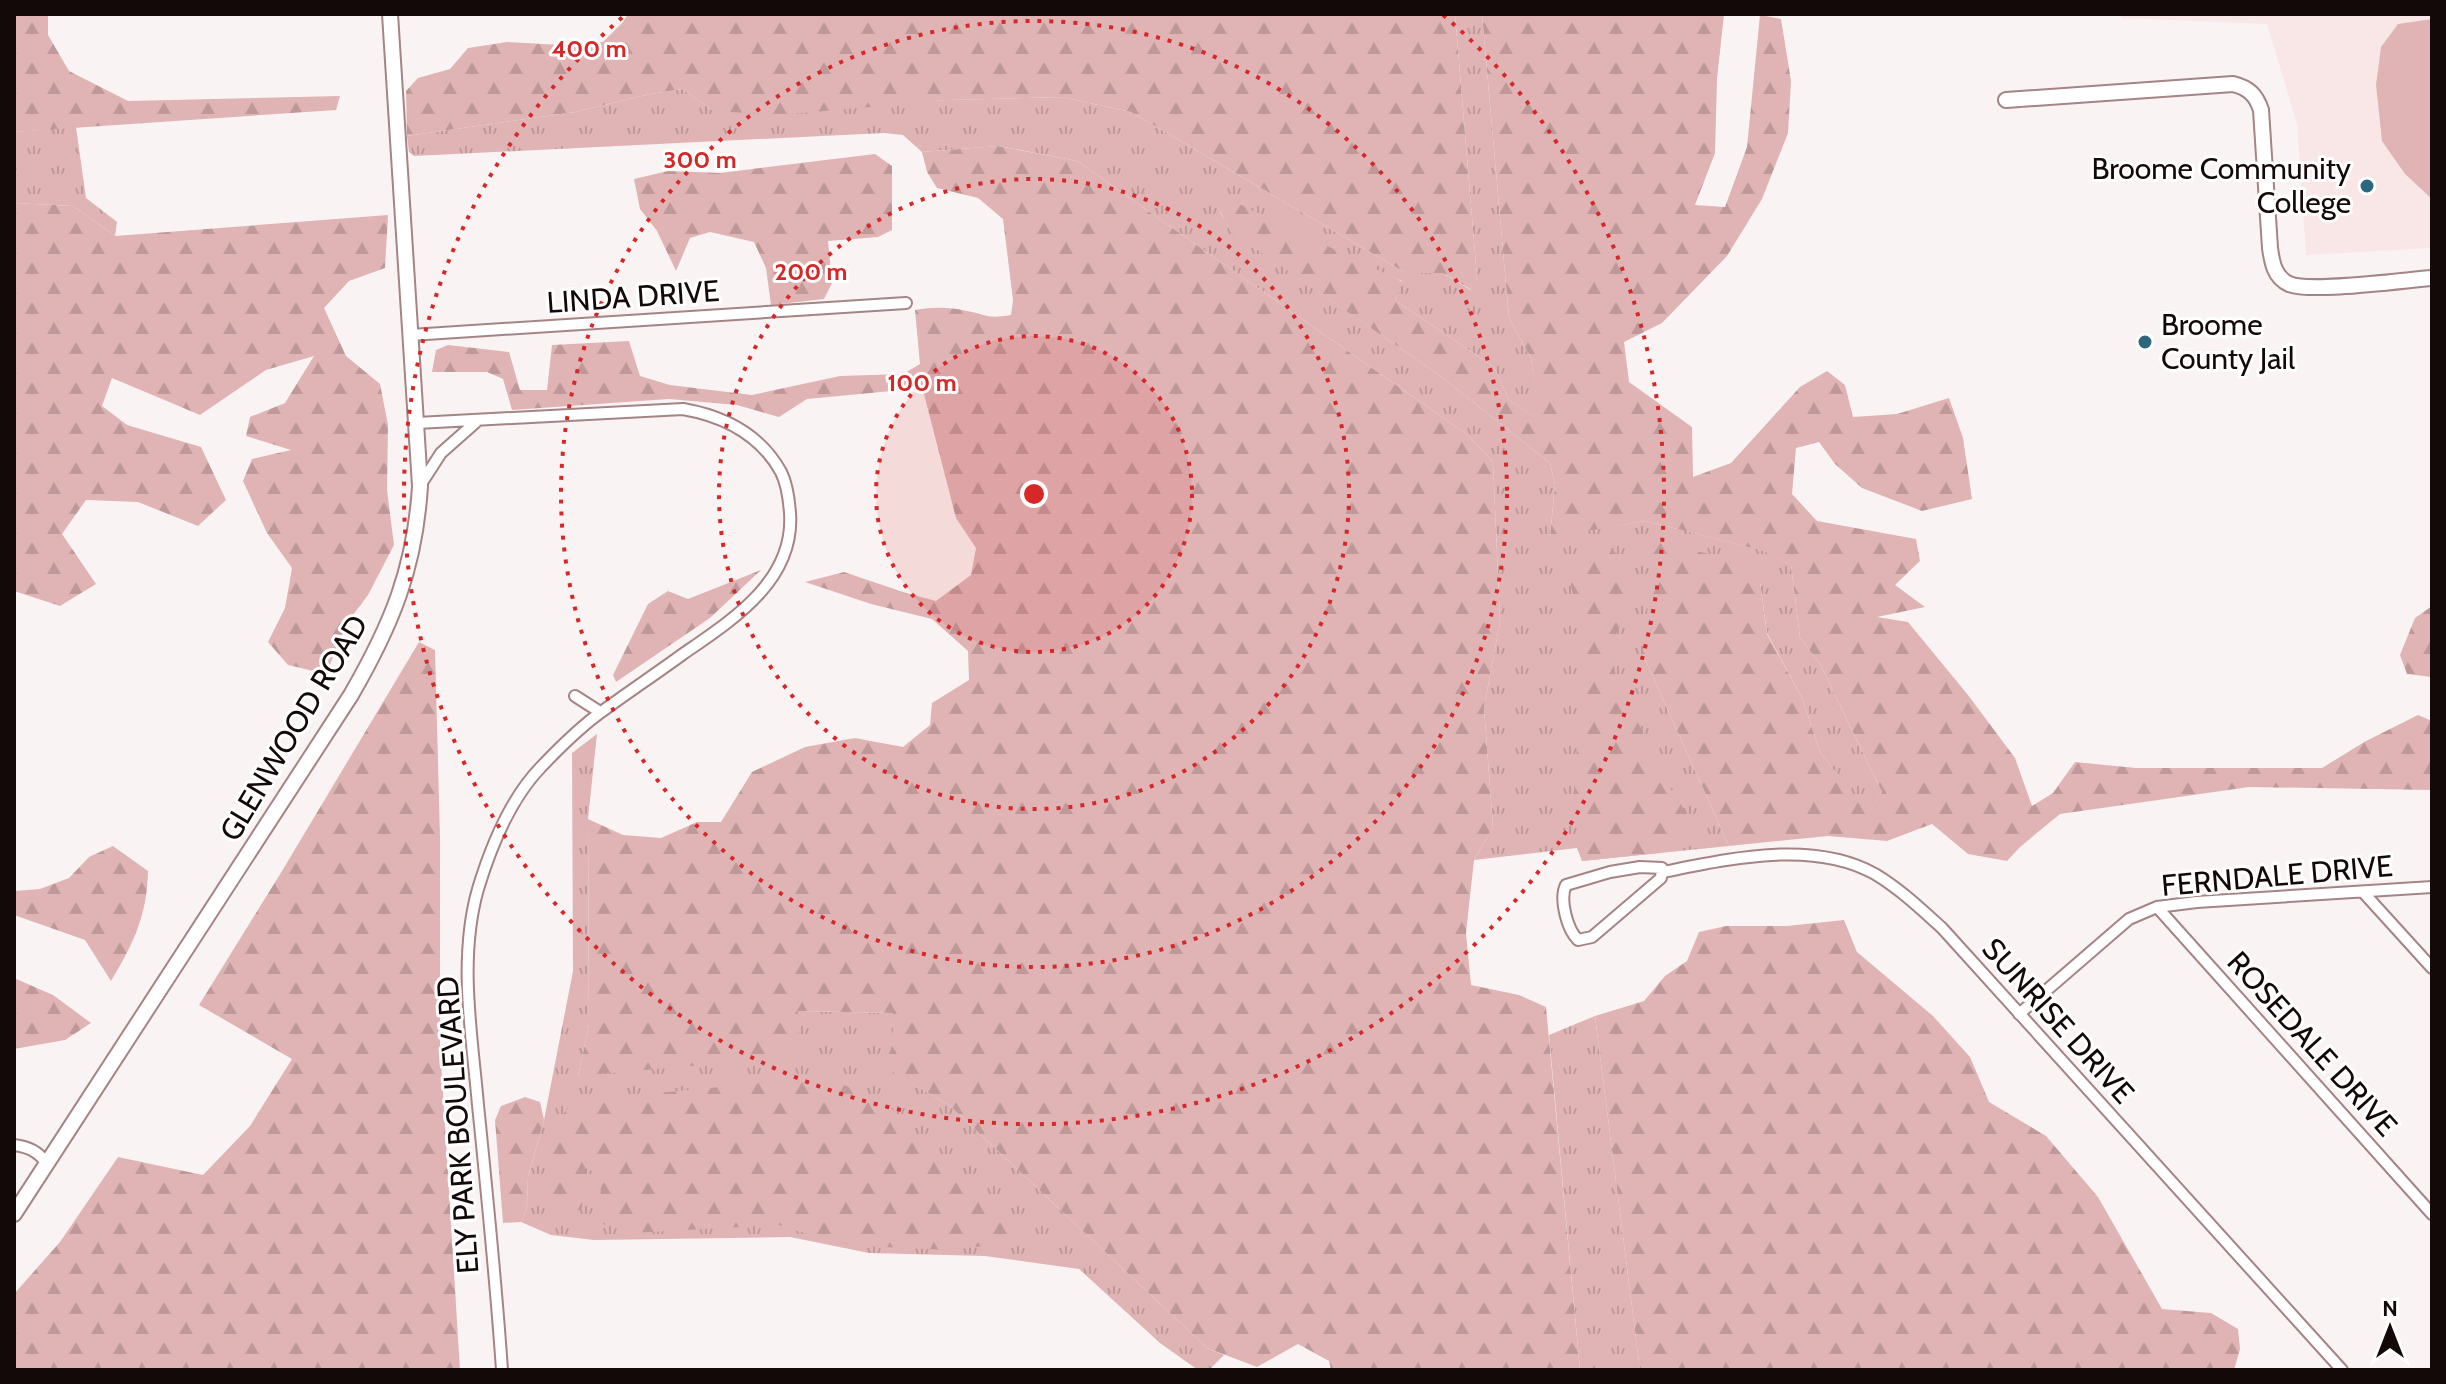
<svg xmlns="http://www.w3.org/2000/svg" width="2446" height="1384" font-family="Cabin,sans-serif">
<style>
.built{fill:#f9e7e7}
.grass{fill:url(#grass-tufts)}
.forest{fill:url(#forest-firs)}
.park{fill:#e0b4b5}
.lines{fill:none;stroke-linecap:round;stroke-linejoin:round}
.street-casing{stroke:#a58485;stroke-width:14}
.secondary-casing{stroke:#a58485;stroke-width:18}
.street{stroke:#fff;stroke-width:10}
.secondary{stroke:#fff;stroke-width:14}
.ring{fill:none;stroke:#d62828;stroke-width:4;stroke-dasharray:4 8}
.poi-dot{fill:#2b687e;stroke:#fff;stroke-width:3}
.labels{text-anchor:middle;stroke-width:6;stroke-linejoin:round;paint-order:stroke}
.poi-label{font-size:30px;fill:#140909;stroke:#fff;text-anchor:end}
.street-label{font-size:30px;fill:#140909;stroke:#fff}
.centre{fill:#d62828;stroke:#fff;stroke-width:4}
.ring-label{font-size:24px;text-anchor:middle;font-weight:bold;fill:#d62828;stroke:#fff;stroke-width:6;stroke-linejoin:round;paint-order:stroke}
</style>
<defs>
<pattern id="grass-tufts" width="24" height="20" patternUnits="userSpaceOnUse" patternTransform="scale(2)"><rect width="24" height="20" fill="#e0b4b5"/><path d="M3 7l-1-3M5 7V3M7 7l1-3M15 17l-1-3M17 17v-4M19 17l1-3" fill="none" stroke="#bf999a"/></pattern>
<pattern id="forest-firs" width="22" height="20" patternUnits="userSpaceOnUse" patternTransform="scale(2)"><rect width="22" height="20" fill="#e0b4b5"/><path d="M5 1l3.5 6h-7zM16 11l3.5 6h-7z" fill="#bf999a"/></pattern>
</defs>
<rect width="100%" height="100%" fill="#faf3f3"/>
<path class="built" d="M 2121,14 L 2432,14 L 2432,248 L 2306,255 L 2297,124 L 2267,24 L 2121,18 Z"/>
<path class="grass" d="M 1455,14 L 1482,14 L 1509,318 L 1531,358 L 1540,420 L 1509,400 L 1494,367 L 1395,300 L 1402,281 L 1220,212 L 1231,231 L 1439,375 L 1550,463 L 1555,485 L 1550,536 L 1646,521 L 1765,551 L 1791,565 L 1800,638 L 1820,664 L 1882,792 L 1868,814 L 1820,752 L 1802,698 L 1767,633 L 1760,582 L 1643,655 L 1729,846 L 1582,861 L 1577,848 L 1474,860 L 1493,827 L 1484,707 L 1500,622 L 1493,462 L 1469,436 L 1077,161 L 999,146 L 922,152 L 903,135 L 884,133 L 414,156 L 409,152 L 407,136 L 575,112 L 650,94 L 683,89 L 713,111 L 947,100 L 1062,97 L 1131,112 L 1406,273 L 1442,273 L 1471,290 L 1477,277 Z
M 76,127 L 86,198 L 117,222 L 115,236 L 73,206 L 14,203 L 14,132 Z
M 597,734 L 588,819 L 589,1025 L 578,1076 L 798,1011 L 894,1013 L 893,1044 L 885,1067 L 949,1105 L 1207,1348 L 1224,1355 L 1209,1370 L 1198,1370 L 1160,1343 L 1079,1269 L 985,1256 L 869,1253 L 790,1237 L 594,1240 L 551,1235 L 521,1222 L 527,1207 L 528,1177 L 544,1120 L 573,971 L 572,753 Z
M 1595,1016 L 1640,1370 L 1580,1370 L 1549,1035 Z"/>
<path class="forest" d="M 14,14 L 48,14 L 48,35 L 69,71 L 128,101 L 340,96 L 336,110 L 14,132 Z
M 628,14 L 1455,14 L 1477,277 L 1472,290 L 1442,273 L 1406,273 L 1131,112 L 1062,97 L 947,100 L 779,115 L 713,111 L 683,89 L 650,94 L 575,112 L 407,136 L 406,91 L 418,78 L 450,69 L 468,48 L 507,42 L 561,45 L 603,42 L 623,22 Z
M 1482,14 L 1724,14 L 1717,79 L 1715,153 L 1695,205 L 1725,207 L 1747,147 L 1760,15 L 1781,19 L 1791,81 L 1788,133 L 1762,199 L 1727,256 L 1662,323 L 1624,342 L 1629,382 L 1692,427 L 1693,477 L 1731,463 L 1800,387 L 1827,371 L 1845,385 L 1853,417 L 1897,414 L 1949,398 L 1963,438 L 1972,499 L 1922,511 L 1862,488 L 1835,464 L 1819,442 L 1796,448 L 1792,494 L 1817,521 L 1916,539 L 1920,561 L 1895,585 L 1925,607 L 1877,617 L 1908,622 L 1968,695 L 2015,758 L 2032,806 L 2053,793 L 2075,762 L 2136,768 L 2322,768 L 2366,741 L 2418,715 L 2432,721 L 2432,790 L 2249,787 L 2060,814 L 2020,847 L 2007,861 L 1968,854 L 1932,824 L 1887,841 L 1828,836 L 1729,846 L 1643,655 L 1653,554 L 1661,542 L 1748,564 L 1760,582 L 1767,634 L 1802,698 L 1820,752 L 1868,813 L 1882,792 L 1820,664 L 1800,638 L 1791,565 L 1764,551 L 1646,521 L 1550,537 L 1555,485 L 1550,463 L 1439,375 L 1230,231 L 1220,211 L 1233,201 L 1403,282 L 1395,300 L 1494,367 L 1509,400 L 1539,419 L 1531,358 L 1509,318 Z
M 998,146 L 1077,161 L 1469,436 L 1493,462 L 1500,622 L 1484,707 L 1493,827 L 1474,860 L 1466,933 L 1471,985 L 1519,995 L 1546,1007 L 1580,1370 L 1331,1370 L 1329,1361 L 1298,1344 L 1257,1367 L 1207,1348 L 949,1105 L 884,1067 L 893,1043 L 893,1013 L 798,1011 L 798,1050 L 771,1059 L 578,1076 L 589,1025 L 588,819 L 623,835 L 661,838 L 697,822 L 721,822 L 752,772 L 805,747 L 855,738 L 903,747 L 930,725 L 932,703 L 969,680 L 968,651 L 932,619 L 871,604 L 805,582 L 844,572 L 906,593 L 936,601 L 971,575 L 976,548 L 956,518 L 924,394 L 913,389 L 807,399 L 779,417 L 737,405 L 669,399 L 512,410 L 503,379 L 487,372 L 432,372 L 436,350 L 448,345 L 509,352 L 520,390 L 547,390 L 552,345 L 629,341 L 640,376 L 670,385 L 752,395 L 840,376 L 903,374 L 920,364 L 915,310 C 933,307 949,307 967,311 C 988,315 987,319 1011,315 L 1013,300 L 1003,219 L 978,198 L 937,188 L 927,172 L 922,152 Z
M 875,154 L 892,166 L 892,230 L 878,237 L 828,241 L 832,283 L 824,299 L 771,305 L 766,268 L 754,242 L 710,232 L 690,238 L 676,271 L 657,231 L 640,209 L 634,179 L 668,171 L 720,173 Z
M 14,203 L 73,206 L 115,236 L 388,215 L 385,268 L 349,281 L 324,308 L 346,356 L 380,384 L 388,425 L 387,490 L 394,545 L 368,595 L 347,623 L 326,674 L 288,665 L 268,642 L 285,608 L 292,568 L 267,533 L 243,481 L 252,459 L 291,450 L 246,436 L 250,417 L 285,403 L 314,356 L 266,370 L 200,415 L 112,378 L 102,406 L 127,425 L 201,447 L 226,500 L 198,526 L 138,502 L 86,500 L 62,534 L 96,584 L 60,606 L 14,591 Z
M 1602,543 L 1630,563 L 1624,609 L 1612,649 L 1615,672 L 1664,779 L 1688,815 L 1681,837 L 1659,853 L 1582,861 L 1578,848 L 1580,830 L 1574,787 L 1579,719 L 1581,629 L 1567,569 Z
M 761,570 L 710,618 L 616,682 L 613,675 L 648,604 L 668,591 L 688,599 Z
M 2432,606 L 2432,677 L 2407,674 L 2400,655 L 2415,618 Z
M 419,642 L 435,650 L 440,837 L 440,1044 L 460,1370 L 14,1370 L 14,1294 L 60,1242 L 118,1157 L 203,1175 L 250,1126 L 292,1059 L 199,1005 L 282,871 Z
M 113,846 L 148,871 C 147,915 134,943 111,981 L 85,940 L 14,915 L 14,891 L 40,889 L 69,878 L 89,857 Z
M 1844,920 L 1857,952 L 1933,1016 L 1970,1057 L 1989,1102 L 2046,1136 L 2098,1197 L 2162,1309 L 2211,1313 L 2238,1329 L 2240,1349 L 2234,1370 L 1640,1370 L 1595,1016 L 1644,1001 L 1665,976 L 1687,961 L 1699,932 L 1726,926 L 1787,926 Z
M 14,978 L 53,995 L 91,1023 L 65,1040 L 14,1049 Z
M 794,1080 L 842,1084 L 889,1106 L 948,1167 L 1021,1231 L 1012,1243 L 949,1250 L 863,1246 L 826,1240 L 779,1225 L 632,1233 L 600,1223 L 601,1176 L 586,1168 L 582,1208 L 559,1220 L 543,1200 L 558,1120 L 574,1101 Z
M 525,1097 L 540,1102 L 544,1120 L 528,1177 L 527,1207 L 521,1222 L 503,1223 L 495,1120 L 501,1106 Z"/>
<path class="park" d="M 2432,19 L 2432,199 L 2405,174 L 2382,141 L 2376,85 L 2381,47 L 2398,24 Z"/>
<g class="lines">
<defs>
<path id="street" d="M 411,335 L 906,303
M 417,423 L 683,409 C 723,416 760,434 781,472 C 787,484 789,499 790,513 C 795,581 732,620 683,654 C 657,673 630,691 604,710 C 581,726 561,746 541,767 C 510,799 491,846 478,889 C 458,959 472,1035 478,1105 C 487,1193 496,1282 502,1370
M 421,484 L 441,453 L 476,422
M 575,696 L 600,712
M 1640,867 L 1662,868 L 1661,878 L 1592,937 L 1578,940 C 1567,929 1559,899 1566,885 L 1610,872 Z
M 1663,872 C 1728,859 1813,839 1875,874 C 1900,889 1921,909 1942,928 L 2342,1370
M 2363,892 L 2432,968
M 2157,907 L 2432,1214
M 2019,1014 L 2129,919 L 2157,907 L 2197,902 L 2432,887
M 14,1145 C 29,1147 37,1151 47,1163"/>
<path id="secondary" d="M 2006,100 L 2233,84 C 2249,88 2256,95 2261,110 L 2270,248 C 2272,262 2274,277 2289,284 C 2310,293 2405,280 2432,278
M 14,1214 L 351,695 C 392,624 415,568 420,486 L 390,14"/>
</defs>
<use href="#street" class="street-casing"/>
<use href="#secondary" class="secondary-casing"/>
<use href="#street" class="street"/>
<use href="#secondary" class="secondary"/>
</g>
<circle cx="1034" cy="494" r="158" fill="#d62828" fill-opacity=".12"/>
<g class="ring">
<circle cx="1034" cy="494" r="158"/>
<circle cx="1034" cy="494" r="315"/>
<circle cx="1034" cy="494" r="473"/>
<path d="M1443 15A630 630 0 1 1 625 15"/>
</g>
<g class="poi-dot">
<circle cx="2367" cy="186" r="8"/>
<circle cx="2145" cy="342" r="8"/>
</g>
<g class="labels">
<g class="poi-label">
<text x="2351" y="179">Broome Community<tspan x="2351" dy="34">College</tspan></text>
<text x="2161" y="335" text-anchor="start">Broome<tspan x="2161" dy="34">County Jail</tspan></text>
</g>
<g class="street-label">
<text transform="translate(633 297) rotate(-4)" y="10">LINDA DRIVE</text>
<text transform="translate(294 728) rotate(-59)" y="10">GLENWOOD ROAD</text>
<text transform="translate(2277 876) rotate(-5)" y="10">FERNDALE DRIVE</text>
<text transform="translate(2058 1021) rotate(48)" y="10">SUNRISE DRIVE</text>
<text transform="translate(2312 1044) rotate(48)" y="10">ROSEDALE DRIVE</text>
<text transform="translate(458 1125) rotate(-94)" y="10">ELY PARK BOULEVARD</text>
</g>
</g>
<circle cx="1034" cy="494" r="12" class="centre"/>
<g class="ring-label">
<text x="589" y="57">400 m</text>
<text x="700" y="168">300 m</text>
<text x="811" y="280">200 m</text>
<text x="922" y="391">100 m</text>
</g>
<rect width="2446" height="1384" fill="none" stroke="#140909" stroke-width="32"/>
<g transform="translate(2390 1328)" stroke="#ffffff" stroke-width="6" paint-order="stroke">
<path d="M0-6L14 30L0 20L-14 30Z" fill="#140909"/>
<text y="-12" font-size="22" font-weight="bold" text-anchor="middle" fill="#140909">N</text>
</g>
</svg>
